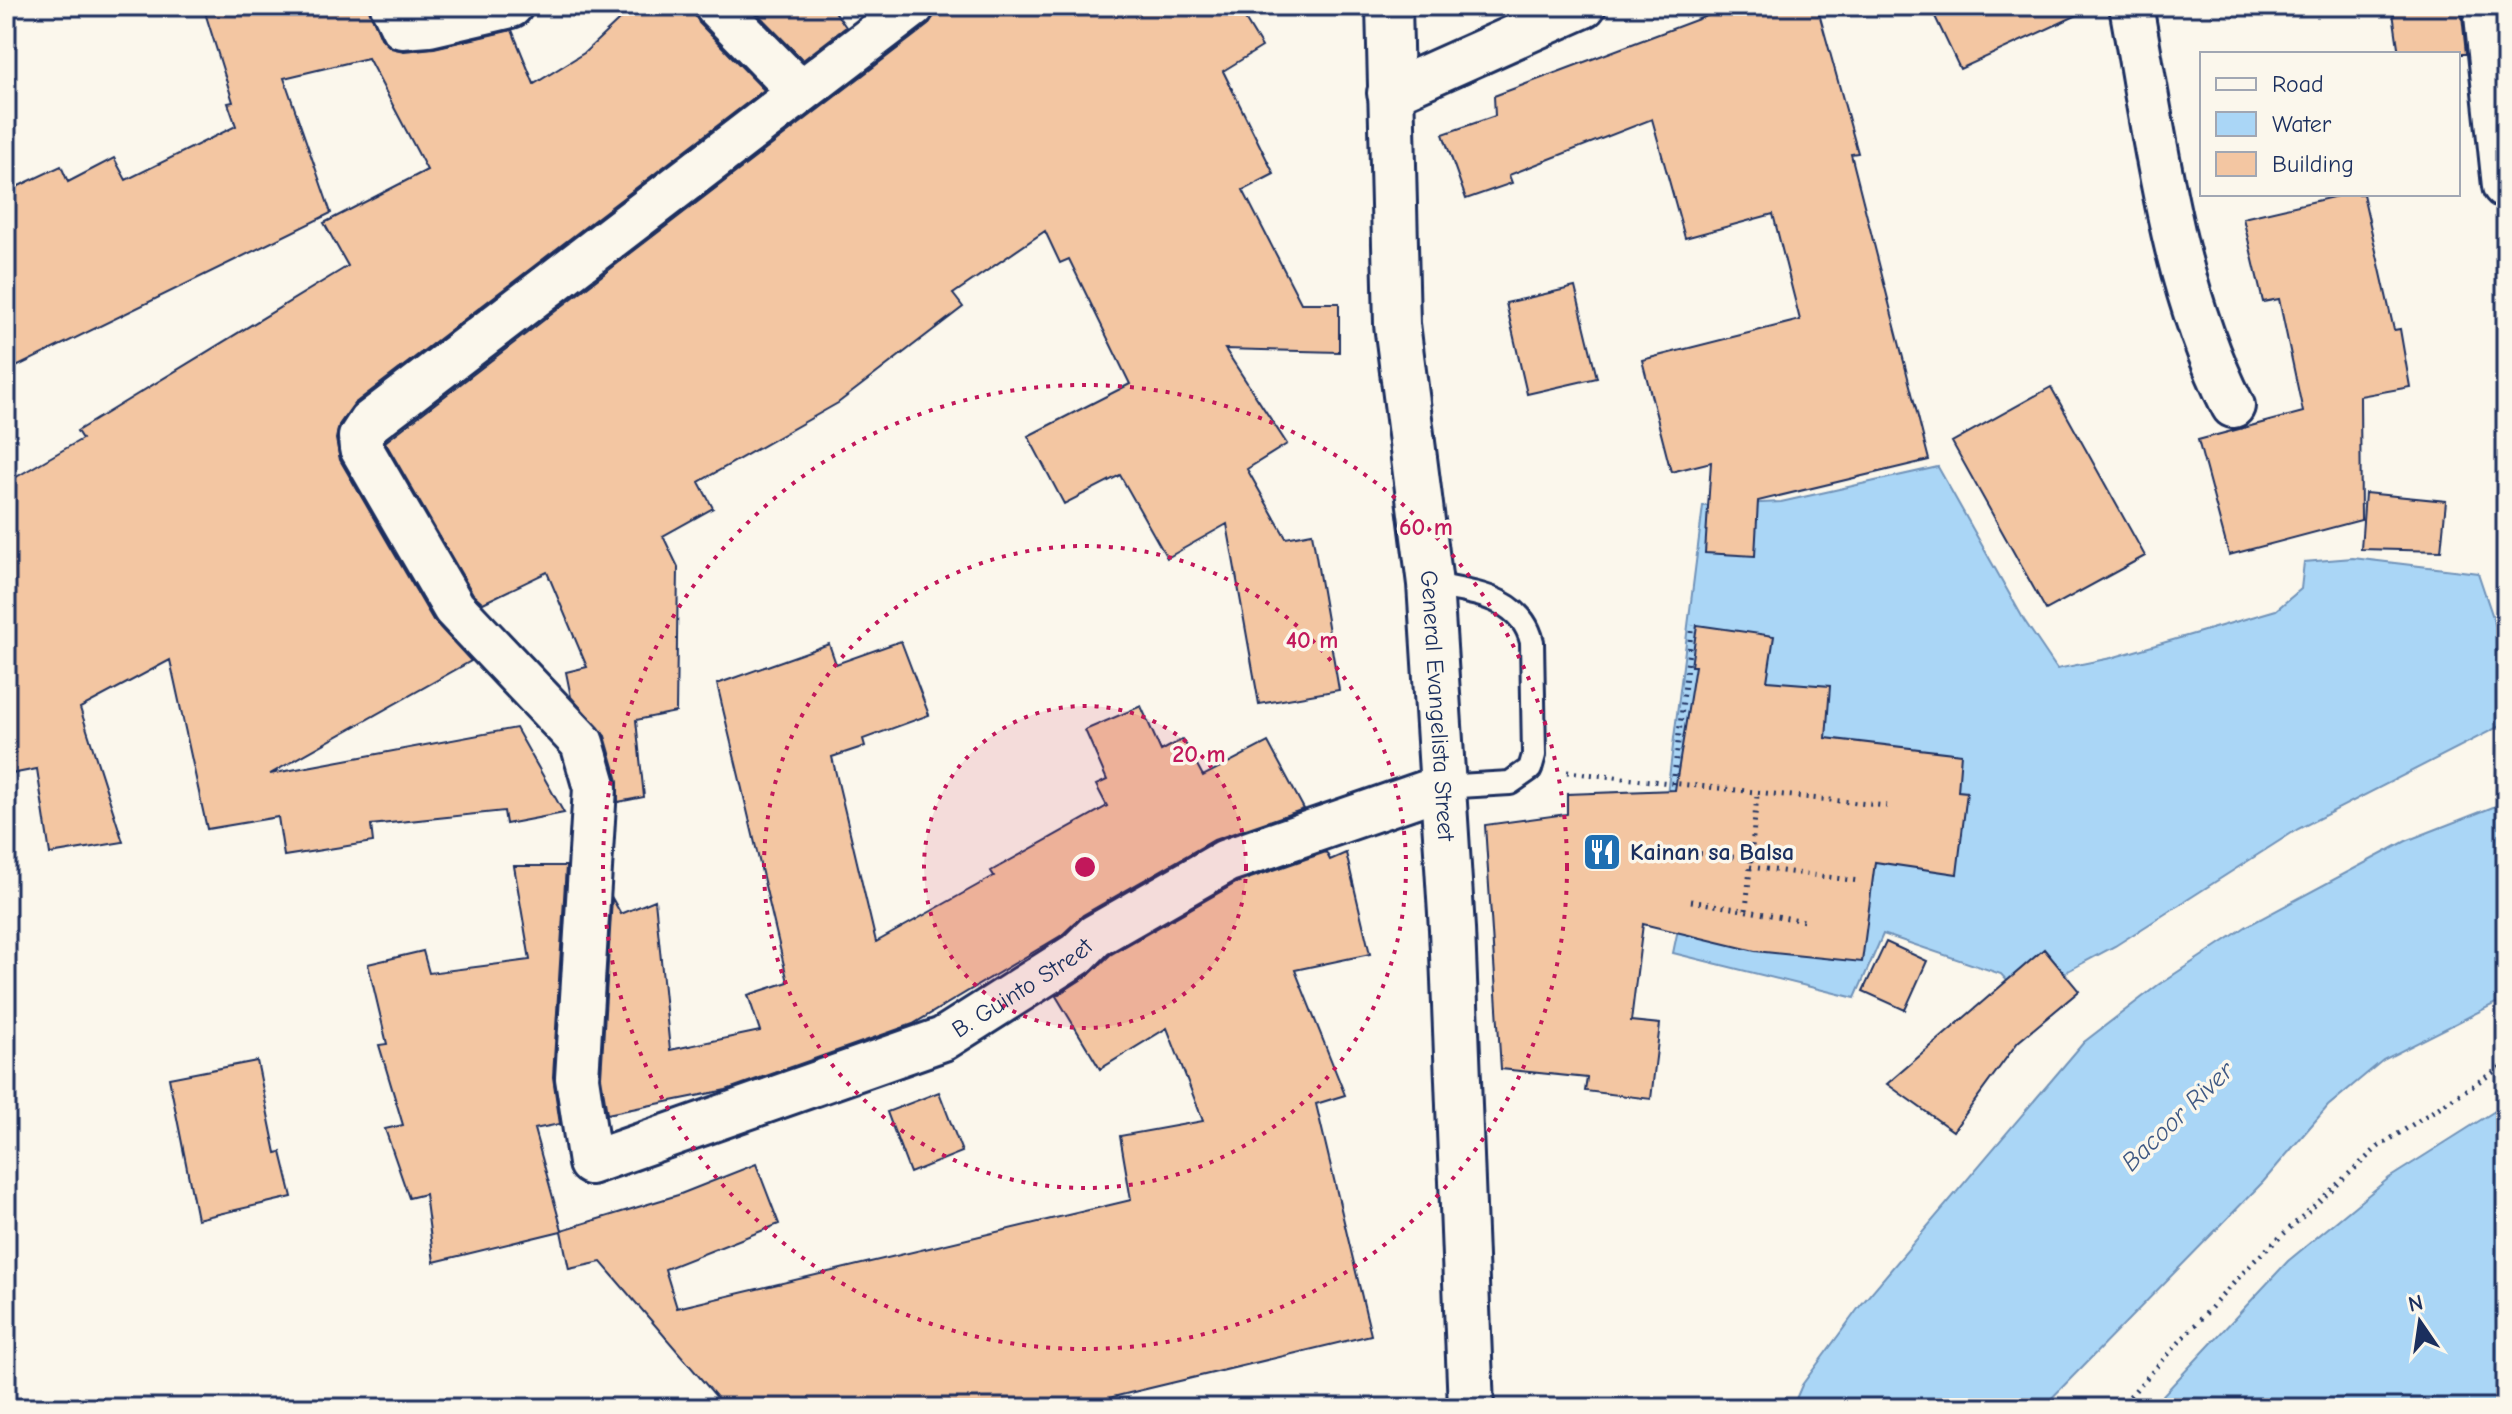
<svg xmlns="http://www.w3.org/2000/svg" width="2512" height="1414" font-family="'Comic Neue',sans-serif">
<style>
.water{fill:#aad6f6;stroke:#7193b9;stroke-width:2}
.building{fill:#f3c6a2;stroke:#1b2f5e;stroke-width:2}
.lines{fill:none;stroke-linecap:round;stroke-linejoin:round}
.service-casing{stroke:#1b2f5e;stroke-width:28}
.minor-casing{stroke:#1b2f5e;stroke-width:48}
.secondary-casing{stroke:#1b2f5e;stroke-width:50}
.path{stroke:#1b2f5e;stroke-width:5;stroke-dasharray:2 6;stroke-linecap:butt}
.service{stroke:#fbf7ec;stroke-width:22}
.minor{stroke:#fbf7ec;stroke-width:42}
.secondary{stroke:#fbf7ec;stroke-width:44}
.ring{fill:none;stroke:#c2185b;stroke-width:4;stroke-dasharray:4 8}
.labels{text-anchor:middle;stroke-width:7;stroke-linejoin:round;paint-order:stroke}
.street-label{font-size:24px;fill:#1b2f5e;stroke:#fbf7ec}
.poi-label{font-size:24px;font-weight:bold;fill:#1b2f5e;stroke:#fbf7ec;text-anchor:start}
.water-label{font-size:26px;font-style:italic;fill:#3f5984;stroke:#fbf7ec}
.centre{fill:#c2185b;stroke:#fbf7ec;stroke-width:4}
.ring-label{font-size:24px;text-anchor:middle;font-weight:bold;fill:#c2185b;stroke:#fbf7ec;stroke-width:7;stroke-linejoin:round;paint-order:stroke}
</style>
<rect width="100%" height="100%" fill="#fbf7ec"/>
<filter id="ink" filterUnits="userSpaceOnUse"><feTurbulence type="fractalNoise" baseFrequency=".0125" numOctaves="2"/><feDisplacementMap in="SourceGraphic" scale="16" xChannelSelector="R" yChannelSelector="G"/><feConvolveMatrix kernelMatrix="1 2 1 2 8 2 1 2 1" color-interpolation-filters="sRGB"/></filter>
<g filter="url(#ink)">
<path class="water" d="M 1938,467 L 2024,620 L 2057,669 L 2111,658 L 2276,610 L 2301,589 L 2304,562 L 2353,558 L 2478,573 L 2506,656 L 2506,723 L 2298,829 L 2115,946 L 2021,996 L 2001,974 L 1883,934 L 1855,998 L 1673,953 L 1685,896 L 1658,866 L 1703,506 L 1781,502 Z
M 2506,802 L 2506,998 L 2383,1060 L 2328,1106 L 2263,1182 L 2042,1408 L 1792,1408 L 1802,1385 L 1860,1306 L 2084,1042 L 2158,985 L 2247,926 L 2406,841 Z
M 2506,1104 L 2506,1408 L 2151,1408 L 2288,1261 L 2389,1178 Z"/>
<path class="building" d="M 203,6 L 368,6 L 381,38 L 391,48 L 404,51 L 434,48 L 512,30 L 534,84 L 584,53 L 634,6 L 693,6 L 699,23 L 764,90 L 354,404 L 339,425 L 336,439 L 340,460 L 433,620 L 471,661 L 270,774 L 516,728 L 564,813 L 506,824 L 504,811 L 371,825 L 373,842 L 284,856 L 278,817 L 207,829 L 170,660 L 80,708 L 123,842 L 50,854 L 37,769 L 6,775 L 6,483 L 82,439 L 77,431 L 348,266 L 324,223 L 427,170 L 368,58 L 284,78 L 331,213 L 6,372 L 6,192 L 61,166 L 68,182 L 114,158 L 126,180 L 236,126 L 228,103 L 233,102 Z
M 750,6 L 831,6 L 846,27 L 803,60 Z
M 940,6 L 1237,6 L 1262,47 L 1223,71 L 1274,174 L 1243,190 L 1301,303 L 1339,303 L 1339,352 L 1225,349 L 1287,444 L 1247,469 L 1286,538 L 1312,533 L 1339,690 L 1259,704 L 1227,524 L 1167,558 L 1120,475 L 1064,504 L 1028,436 L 1130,384 L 1069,259 L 1060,263 L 1045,231 L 953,294 L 963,307 L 838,403 L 699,482 L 713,508 L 663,536 L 678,567 L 676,712 L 636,720 L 644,797 L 618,802 L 618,781 L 605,736 L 571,697 L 566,672 L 587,667 L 547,572 L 483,603 L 473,594 L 385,442 L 928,25 Z
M 1733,6 L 1817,6 L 1858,153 L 1851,154 L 1929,460 L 1758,501 L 1755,556 L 1705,553 L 1711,462 L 1671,472 L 1642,360 L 1800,320 L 1773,214 L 1685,238 L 1652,119 L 1509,175 L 1512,183 L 1466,199 L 1443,134 L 1495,116 L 1494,96 Z
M 1930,6 L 2097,6 L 1960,69 Z
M 2392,6 L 2461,6 L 2466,54 L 2399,54 Z
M 2346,194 L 2363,194 L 2394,330 L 2400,329 L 2410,387 L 2360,396 L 2361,520 L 2229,555 L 2198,440 L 2303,412 L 2279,299 L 2263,302 L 2243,218 Z
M 1575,287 L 1597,378 L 1527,394 L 1506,303 Z
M 2051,387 L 2145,556 L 2046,610 L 1952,442 Z
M 2365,493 L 2446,501 L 2441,551 L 2361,549 Z
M 1697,625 L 1774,636 L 1767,681 L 1830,686 L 1826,738 L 1961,754 L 1958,791 L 1967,792 L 1957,874 L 1875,862 L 1862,962 L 1755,951 L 1643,924 L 1631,1021 L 1660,1024 L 1651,1099 L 1585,1091 L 1587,1078 L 1501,1069 L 1485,825 L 1567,814 L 1567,794 L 1675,790 L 1695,666 L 1691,666 Z
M 901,641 L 929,715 L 863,739 L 865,746 L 832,757 L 876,942 L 994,876 L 991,871 L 1107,806 L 1096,785 L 1107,780 L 1085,730 L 1141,706 L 1161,751 L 1183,739 L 1203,776 L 1268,742 L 1304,809 L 1214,840 L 1083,915 L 1062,935 L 913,1024 L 726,1090 L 607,1114 L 601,1077 L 612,898 L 621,914 L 655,900 L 670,1050 L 760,1031 L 748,995 L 788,982 L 717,684 L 829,644 L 836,664 Z
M 1326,852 L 1330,860 L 1346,853 L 1370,954 L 1295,970 L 1345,1095 L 1316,1104 L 1371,1335 L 1067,1408 L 726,1408 L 601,1262 L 569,1269 L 561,1231 L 434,1262 L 425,1194 L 409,1198 L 385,1129 L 403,1125 L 379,1045 L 387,1044 L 368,964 L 423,951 L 429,973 L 530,960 L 514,866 L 566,866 L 553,1077 L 560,1124 L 534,1129 L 562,1230 L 678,1195 L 756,1164 L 779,1224 L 665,1269 L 677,1308 L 1131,1200 L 1120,1136 L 1203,1121 L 1167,1028 L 1100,1069 L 1056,996 L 1090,974 L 1110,955 L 1236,883 Z
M 1886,942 L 1927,961 L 1905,1010 L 1863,991 Z
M 2044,949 L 2079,991 L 2018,1042 L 1953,1131 L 1887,1084 Z
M 257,1061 L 276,1153 L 281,1152 L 292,1197 L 197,1219 L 169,1078 Z
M 939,1092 L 962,1152 L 910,1173 L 887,1112 Z"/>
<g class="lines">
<defs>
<path id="service" d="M 1430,584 C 1470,593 1521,595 1532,642 L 1534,755 L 1530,769 L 1510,783 L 1441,787"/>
<g id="minor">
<path d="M 392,6 L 402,27 L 429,25 L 511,6"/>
<path d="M 716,6 L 800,92"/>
<path id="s1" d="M 913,6 L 369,423 L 360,437 L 361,448 L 454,608 L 582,743 L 595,788 L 577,1078 L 590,1163 L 943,1039 L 1077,954 L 1095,936 L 1226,861 L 1441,787"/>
<path d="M 2131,6 C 2156,140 2171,283 2233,406"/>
<path d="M 2485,6 L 2504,186"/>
<path d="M 1389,93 L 1584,6"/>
</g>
<g id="secondary">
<path id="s2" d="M 1389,6 L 1397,324 L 1430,584 L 1452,929 L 1471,1408"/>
</g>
</defs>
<use href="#service" class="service-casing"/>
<use href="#minor" class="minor-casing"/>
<use href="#secondary" class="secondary-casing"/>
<path class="path" d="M 1567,772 L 1887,806
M 1673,784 L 1692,625
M 1668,850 L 1751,859
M 1750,867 L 1859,881
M 1691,901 L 1805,921
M 1746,910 L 1757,795
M 2119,1408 L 2253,1262 L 2378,1147 L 2506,1064"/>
<use href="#service" class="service"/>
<use href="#minor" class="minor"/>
<use href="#secondary" class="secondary"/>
</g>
</g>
<circle cx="1085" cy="867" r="161" fill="#c2185b" fill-opacity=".12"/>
<g class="ring">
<circle cx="1085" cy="867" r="161"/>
<circle cx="1085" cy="867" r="321"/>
<circle cx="1085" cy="867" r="482"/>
</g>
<defs>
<symbol id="restaurant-square" viewBox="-11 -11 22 22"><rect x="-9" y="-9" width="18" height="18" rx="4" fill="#1f6fb2" stroke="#fbf7ec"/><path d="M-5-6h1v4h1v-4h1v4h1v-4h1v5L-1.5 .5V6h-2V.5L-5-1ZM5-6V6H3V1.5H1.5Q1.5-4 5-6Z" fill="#fff"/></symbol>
</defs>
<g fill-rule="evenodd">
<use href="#restaurant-square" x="1580" y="830" width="44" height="44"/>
</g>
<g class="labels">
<g class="street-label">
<text dy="8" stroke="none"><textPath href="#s2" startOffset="702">General Evangelista Street</textPath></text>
<text dy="8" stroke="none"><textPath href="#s1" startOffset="1976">B. Guinto Street</textPath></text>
</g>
<g class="poi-label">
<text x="1630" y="860">Kainan sa Balsa</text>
</g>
<g class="water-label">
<text transform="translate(2177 1116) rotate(-44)" y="9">Bacoor River</text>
</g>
</g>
<circle cx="1085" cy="867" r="12" class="centre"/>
<g class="ring-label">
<text x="1426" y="535">60 m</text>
<text x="1312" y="648">40 m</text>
<text x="1199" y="762">20 m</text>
</g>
<rect width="2512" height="1414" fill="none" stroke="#fbf7ec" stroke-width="32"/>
<rect x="16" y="16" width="2480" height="1382" fill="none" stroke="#1b2f5e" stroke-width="3" filter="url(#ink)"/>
<rect x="2200" y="52" width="260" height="144" fill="#fbf7ec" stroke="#a1a7b3" stroke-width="2"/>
<rect x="2216" y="78" width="40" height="12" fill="#fbf7ec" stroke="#a1a7b3" stroke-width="2"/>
<text x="2272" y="92" font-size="24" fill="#1b2f5e">Road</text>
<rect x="2216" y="112" width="40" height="24" fill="#aad6f6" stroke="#a1a7b3" stroke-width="2"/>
<text x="2272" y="132" font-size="24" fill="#1b2f5e">Water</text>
<rect x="2216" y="152" width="40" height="24" fill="#f3c6a2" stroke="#a1a7b3" stroke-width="2"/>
<text x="2272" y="172" font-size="24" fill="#1b2f5e">Building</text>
<g transform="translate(2420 1322) rotate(347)" stroke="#fbf7ec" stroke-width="6" paint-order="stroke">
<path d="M0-6L14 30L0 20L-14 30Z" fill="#1b2f5e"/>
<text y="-12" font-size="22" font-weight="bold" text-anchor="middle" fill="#1b2f5e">N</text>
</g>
</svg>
